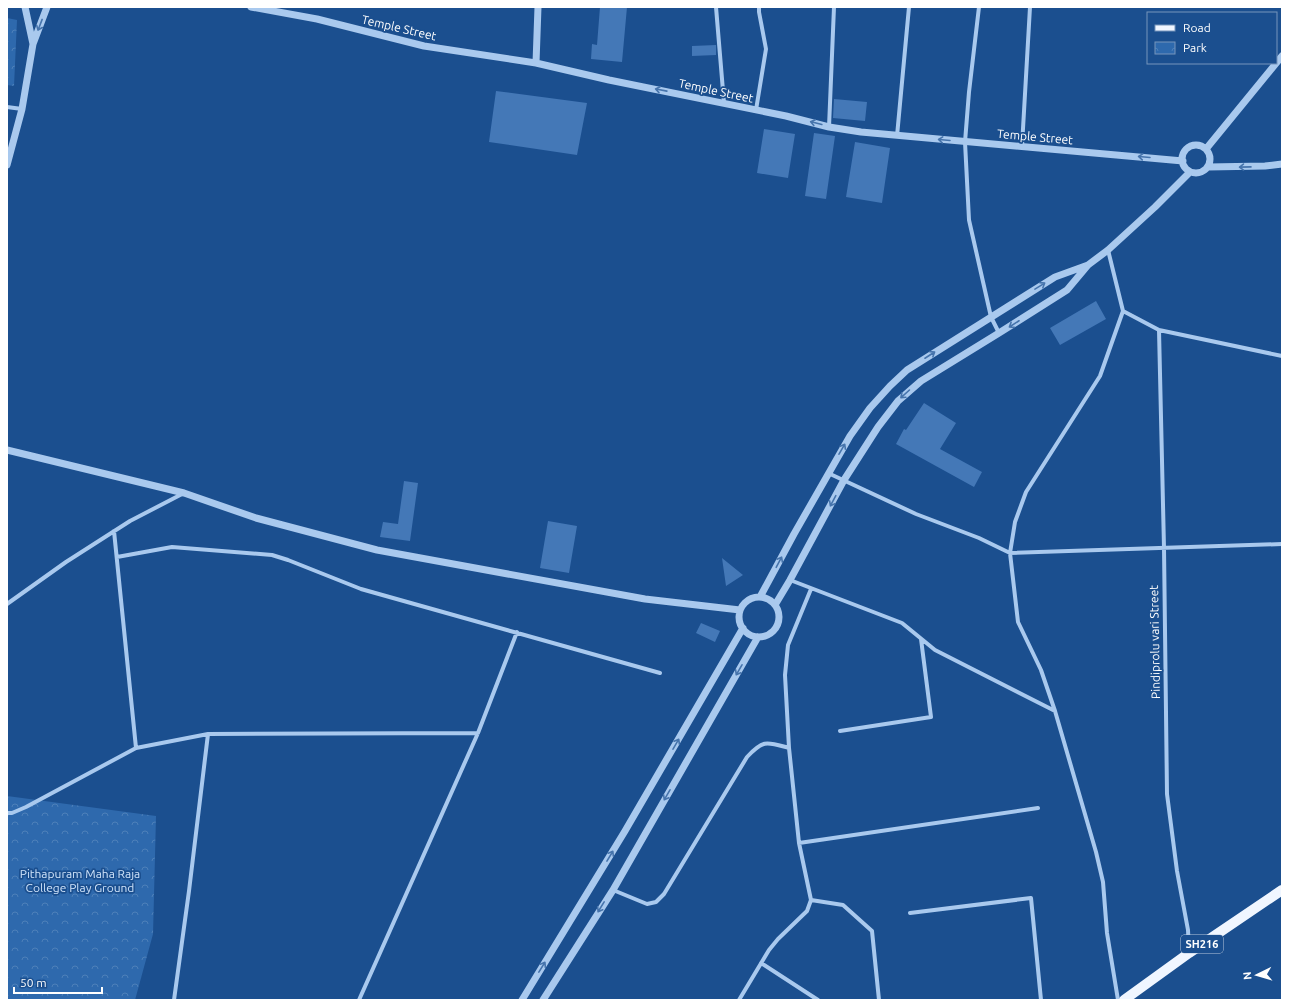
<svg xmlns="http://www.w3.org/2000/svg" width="1289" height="1007" font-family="Ubuntu,sans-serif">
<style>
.park{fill:url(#park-crowns)}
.building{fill:#4478b7}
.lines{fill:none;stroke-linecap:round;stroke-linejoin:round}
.minor{stroke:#a9c9ee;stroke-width:4}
.tertiary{stroke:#a9c9ee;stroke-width:7}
.primary{stroke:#f0f6ff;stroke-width:10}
.oneway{stroke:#4674ac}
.labels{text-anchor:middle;stroke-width:3.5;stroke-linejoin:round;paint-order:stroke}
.shield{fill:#1b4f8f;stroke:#bbcadd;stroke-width:1}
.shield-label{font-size:11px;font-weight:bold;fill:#fff}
.street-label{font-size:12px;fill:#fff;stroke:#1b4f8f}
.park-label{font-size:12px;fill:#cfe3fa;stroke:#1b4f8f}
</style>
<defs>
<pattern id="park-crowns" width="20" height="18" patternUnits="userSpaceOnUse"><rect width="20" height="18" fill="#2e69ad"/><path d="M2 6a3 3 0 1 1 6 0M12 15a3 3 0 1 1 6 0" fill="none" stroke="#4d80b9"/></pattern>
</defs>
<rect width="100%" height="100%" fill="#1b4f8f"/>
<path class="park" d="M 7,18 L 17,20 L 14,86 L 7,85 Z
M 7,796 L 156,816 L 153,934 L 135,1000 L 7,1000 Z"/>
<path class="building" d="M 600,7 L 627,7 L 622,62 L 591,59 L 592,44 L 597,45 Z
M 716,45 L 716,55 L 692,56 L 692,46 Z
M 496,91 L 587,103 L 577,155 L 489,142 Z
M 834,99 L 867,102 L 865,121 L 833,118 Z
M 764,129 L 795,134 L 788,178 L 757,173 Z
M 814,133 L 835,136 L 826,199 L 805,196 Z
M 855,142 L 890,148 L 882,203 L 846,197 Z
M 1096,301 L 1106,319 L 1060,345 L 1050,328 Z
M 924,403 L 956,423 L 940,449 L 982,472 L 974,487 L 896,444 L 904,429 L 906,430 Z
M 404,481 L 418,483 L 410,541 L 380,537 L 383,522 L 398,524 Z
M 548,521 L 577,526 L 569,573 L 540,568 Z
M 722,558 L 743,575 L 726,586 Z
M 701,623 L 720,631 L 715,642 L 696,633 Z"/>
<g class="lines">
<path class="minor" d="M 716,7 L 724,103
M 979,7 L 969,92 L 965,142 L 969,220 L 991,317 L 999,333
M 7,107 L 22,109
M 756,110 L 766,49 L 759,12 L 759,7
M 829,127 L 834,7
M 897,136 L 909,7
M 1022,146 L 1030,7
M 1108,250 L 1123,311 L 1159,330 L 1282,356
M 1159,330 L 1164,548 L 1167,794 L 1177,871 L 1188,930 L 1189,952
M 828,473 L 916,514 L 979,538 L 1010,553 L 1015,522 L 1026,492 L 1100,376 L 1123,311
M 114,531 L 136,748
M 117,557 L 172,547 L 272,555 L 288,560 L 361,589 L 660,673
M 790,580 L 902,623 L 935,650 L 1055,711
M 7,604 L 66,562 L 130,521 L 184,493
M 840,731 L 931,717 L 921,639
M 7,813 L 12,813 L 26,807 L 136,748 L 208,734 L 478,733
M 799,843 L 1038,808
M 613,890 L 647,904 L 656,902 L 664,894 L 747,757 C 764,739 767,742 789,748
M 811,900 L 843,905 L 872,931 L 879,1000
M 910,913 L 1031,898 L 1041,1000
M 761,963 L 818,1000
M 174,1000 L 189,891 L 208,734
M 359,1000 L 478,733 L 517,632
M 739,1000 L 769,950 L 778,939 L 807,911 L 811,900 L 799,843 L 789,748 L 785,675 L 788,645 L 811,589
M 1118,1000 L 1107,933 L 1103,882 L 1096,852 L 1055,711 L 1041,670 L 1018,622 L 1010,553 L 1282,544"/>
<path class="tertiary" d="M 25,7 L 33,44
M 251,7 L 317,19 L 424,46 L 536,63 L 609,80 L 786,116 L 829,127 L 861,132 L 1183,161
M 536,63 L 538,7
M1182 159a14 14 0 1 1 28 0a14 14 0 1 1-28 0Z
M 1206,149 L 1282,56
M 7,165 L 22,109 L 33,44 L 47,7
M 1208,167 L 1265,166 L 1282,164
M 7,450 L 184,493 L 256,518 L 377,550 L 645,599 L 740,610
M 760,597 L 794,534 L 850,436 L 870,408 L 890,386 L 907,370 L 1055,277 L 1088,265
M739 617a20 20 0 1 1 40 0a20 20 0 1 1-40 0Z
M 775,605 L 790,580 L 844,480 L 878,427 L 898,401 L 921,381 L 999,333 L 1067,290 L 1088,265 L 1108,250 L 1155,207 L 1190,172
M 522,1000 L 625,831 L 743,628
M 543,1000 L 613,890 L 758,637"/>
<path class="primary" d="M 1124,1000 L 1189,953 L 1282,890"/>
</g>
<defs><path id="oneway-shaft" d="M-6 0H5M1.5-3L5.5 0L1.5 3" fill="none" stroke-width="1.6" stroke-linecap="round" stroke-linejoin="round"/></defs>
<g class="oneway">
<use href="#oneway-shaft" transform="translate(40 25) rotate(111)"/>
<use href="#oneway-shaft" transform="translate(661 90) rotate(-169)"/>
<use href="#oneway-shaft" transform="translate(816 123) rotate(-166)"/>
<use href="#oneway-shaft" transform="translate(944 140) rotate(-175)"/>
<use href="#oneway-shaft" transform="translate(1144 157) rotate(-175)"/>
<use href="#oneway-shaft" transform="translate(1245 167) rotate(179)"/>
<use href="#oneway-shaft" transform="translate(1040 286) rotate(-32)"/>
<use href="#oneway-shaft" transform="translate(1014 324) rotate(147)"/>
<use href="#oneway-shaft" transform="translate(930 355) rotate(-33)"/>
<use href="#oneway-shaft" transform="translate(905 394) rotate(138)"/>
<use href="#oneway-shaft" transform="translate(842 449) rotate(-60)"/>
<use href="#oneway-shaft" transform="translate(833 501) rotate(118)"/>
<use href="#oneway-shaft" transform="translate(779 562) rotate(-62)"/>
<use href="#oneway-shaft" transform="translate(739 670) rotate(120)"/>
<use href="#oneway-shaft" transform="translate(676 744) rotate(-60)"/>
<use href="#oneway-shaft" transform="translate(667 795) rotate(120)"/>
<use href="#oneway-shaft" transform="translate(610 856) rotate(-59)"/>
<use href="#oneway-shaft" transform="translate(601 907) rotate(122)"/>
<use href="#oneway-shaft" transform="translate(542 967) rotate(-58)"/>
</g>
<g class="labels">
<rect class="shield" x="1181" y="935" width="42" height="18" rx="3"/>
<g class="shield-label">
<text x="1202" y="948">SH216</text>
</g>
<g class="street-label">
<text transform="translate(399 28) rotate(13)" y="4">Temple Street</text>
<text transform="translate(716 91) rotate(12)" y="4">Temple Street</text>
<text transform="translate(1035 137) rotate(5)" y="4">Temple Street</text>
<text transform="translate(1155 642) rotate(-91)" y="4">Pindiprolu vari Street</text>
</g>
<g class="park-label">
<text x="80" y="878">Pithapuram Maha Raja<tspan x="80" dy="14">College Play Ground</tspan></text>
</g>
</g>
<rect width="1289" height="1007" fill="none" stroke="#ffffff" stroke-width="16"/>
<rect x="1147" y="12" width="130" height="52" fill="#1b4f8f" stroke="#7695bc"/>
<rect x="1155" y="25" width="20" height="6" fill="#f0f6ff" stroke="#7695bc"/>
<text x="1183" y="32" font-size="12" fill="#ffffff">Road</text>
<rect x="1155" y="42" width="20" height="12" fill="url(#park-crowns)" stroke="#7695bc"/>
<text x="1183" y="52" font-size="12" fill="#ffffff">Park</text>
<g transform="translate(1257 975) rotate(265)" stroke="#1b4f8f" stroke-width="3" paint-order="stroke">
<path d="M0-3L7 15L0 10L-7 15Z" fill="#ffffff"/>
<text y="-6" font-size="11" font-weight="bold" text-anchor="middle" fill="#ffffff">N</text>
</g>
<path d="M14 987v6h88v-6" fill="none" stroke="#ffffff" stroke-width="2"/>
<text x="20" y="987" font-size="12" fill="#ffffff" stroke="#1b4f8f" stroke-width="3" paint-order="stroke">50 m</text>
</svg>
